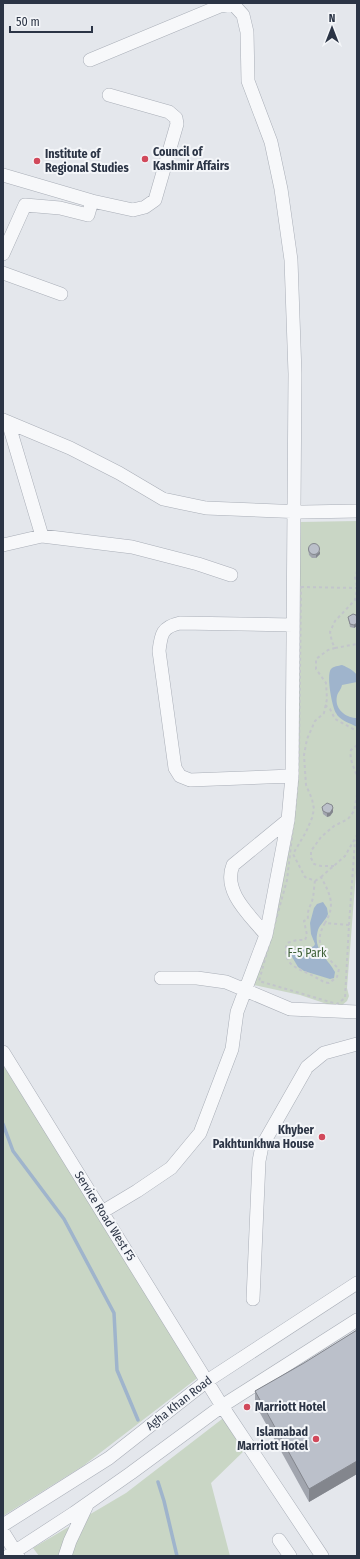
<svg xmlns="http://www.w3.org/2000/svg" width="360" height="1559" font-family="'Fira Sans Condensed',sans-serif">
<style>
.green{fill:#c9d6c5}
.water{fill:#9fb4cc}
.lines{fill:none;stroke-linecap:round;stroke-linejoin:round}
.stream{stroke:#9fb4cc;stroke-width:3.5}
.minor-casing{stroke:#a9aeb7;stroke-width:14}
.path{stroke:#c2c5cb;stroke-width:2;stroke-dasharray:3 3;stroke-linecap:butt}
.minor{stroke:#f7f8fa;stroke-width:13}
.wall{fill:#a1a5ae}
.shaded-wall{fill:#83868d}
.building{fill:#bbc0ca;stroke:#83868d}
.poi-dot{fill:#d1495b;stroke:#f4f6f9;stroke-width:1.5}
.labels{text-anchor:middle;stroke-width:4;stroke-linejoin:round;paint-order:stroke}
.poi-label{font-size:12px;font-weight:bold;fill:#2b3445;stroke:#f4f6f9;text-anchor:start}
.park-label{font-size:12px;fill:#3f6138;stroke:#f4f6f9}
.street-label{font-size:12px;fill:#2b3445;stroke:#f4f6f9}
</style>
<rect width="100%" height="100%" fill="#e4e7ec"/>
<path class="green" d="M 357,521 L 357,860 L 347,988 L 349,996 L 347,1001 L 341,1006 L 333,1006 L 300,995 L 254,985 L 281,889 L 299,522 Z
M 3,1065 L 200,1376 L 83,1466 L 3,1516 Z
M 226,1416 L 247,1448 L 211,1483 L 230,1556 L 39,1556 L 33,1548 L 126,1493 Z"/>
<path class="water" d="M 342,665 C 349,668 353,670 357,675 L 357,682 L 342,685 C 341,690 338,692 337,696 C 334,709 346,718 357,718 L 357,727 C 350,723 339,720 336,713 C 332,706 326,675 331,669 C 334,666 338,666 342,665 Z
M 323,902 L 327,908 L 328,914 C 326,920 320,924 318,930 C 312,950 328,958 335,972 L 334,978 L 330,979 L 304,971 L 298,967 L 291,955 L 293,950 L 308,949 L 314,946 L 315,944 L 311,934 L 310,923 L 314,908 L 317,904 Z"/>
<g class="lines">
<path class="stream" d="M 3,1124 L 13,1151 L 64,1219 L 114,1313 L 117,1370 L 138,1420
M 158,1482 L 164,1501 L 177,1556"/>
<defs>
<path id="minor" d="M 90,60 L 220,6 L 233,4 L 243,15 L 247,32 L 248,81 L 271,142 L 281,189 L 291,260 L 295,374 L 292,776 L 288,820 L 266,935 L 237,1012 L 232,1049 L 200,1133 L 171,1168 L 137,1191 L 102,1212
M 3,175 L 92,201 L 133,210 L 145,207 L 155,200 L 177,124 L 176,118 L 169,112 L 109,95
M 3,254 L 25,205 L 60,208 L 88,215 L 92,201
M 3,273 L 61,294
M 3,420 L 70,448 L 119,473 L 163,499 L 206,508 L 304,512 L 357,511
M 8,422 L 42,536
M 3,545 L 42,536 L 132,547 L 198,564 L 231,575
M 292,776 L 190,780 L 180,776 L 175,768 L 159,651 C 161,634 162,627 180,623 L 293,625
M 266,935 C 251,916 222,892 233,865 L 288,820
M 161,978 L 197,978 L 226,982 L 290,1009 L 357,1012
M 3,1052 L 222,1406 L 322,1556
M 253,1299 L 259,1161 L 262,1146 L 307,1067 L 324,1053 L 357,1044
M 3,1525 L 109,1458 L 207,1381 L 357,1283
M 3,1532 L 18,1556
M 279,1540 L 290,1556
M 8,1556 L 74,1513 L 131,1473 L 222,1406 L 357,1320
M 65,1556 L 70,1541 L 87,1505"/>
</defs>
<use href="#minor" class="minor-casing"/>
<path class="path" d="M 357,571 L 355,577 L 357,588
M 301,587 L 357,588 L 355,600 L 335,621 L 330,632 L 332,642 L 335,648 L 328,650 L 316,659 L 316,669 L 326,683 L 327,699 L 324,713 L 315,721 L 307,739 L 304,755 L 306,785 L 312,799 L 314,809 L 312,818 L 306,832 L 293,854 L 305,877 L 315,881 C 314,886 314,892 313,897 C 311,908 307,907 308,919 L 304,921 L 307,935 L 305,940 L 297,940 L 287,943 C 281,967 300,968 315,977 C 321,980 322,982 329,983 L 337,977 L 339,969 C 323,954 313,943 325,923 L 349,925 L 345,998 L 337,1004 L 259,981 L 287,880 L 297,793 L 299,754 Z
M 335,648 L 357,644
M 325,705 L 330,709 L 335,719 L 357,731
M 357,745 L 351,750 C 349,759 354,767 357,776
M 334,866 L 321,866 L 314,864 L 311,858 L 311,851 L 321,837 L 334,826 L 348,819 L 354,811 L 357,795
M 321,877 L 345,856 L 357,835
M 315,881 L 321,877 C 330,894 336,905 325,923
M 349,925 L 355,840"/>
<use href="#minor" class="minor"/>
</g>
<path class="wall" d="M 308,548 L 320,554 L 316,558 L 312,558 L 309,555 Z
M 348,617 L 357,626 L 354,628 L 350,627 Z
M 322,807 L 333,812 L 330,816 L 327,817 L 323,814 Z
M 357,1330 L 357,1474 L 309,1502 L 255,1404 L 255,1391 L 304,1363 Z"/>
<path class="shaded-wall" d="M 320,551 L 320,554 L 316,558 L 316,555 Z
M 357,623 L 357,626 L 354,628 L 354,625 Z
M 333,808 L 333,812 L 330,816 L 327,817 L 327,813 Z
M 357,1461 L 357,1474 L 309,1502 L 309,1489 Z"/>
<path class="building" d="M308.5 549a5.5 5.5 0 1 1 11 0a5.5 5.5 0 1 1-11 0Z
M 353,614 L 356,615 L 357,617 L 357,623 L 354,625 L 350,624 L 348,617 Z
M 327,803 L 332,805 L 333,808 L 330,813 L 327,813 L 323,811 L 322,807 Z
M 357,1330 L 357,1461 L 309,1489 L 255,1391 L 304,1363 Z"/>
<g class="poi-dot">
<circle cx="145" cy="159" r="4"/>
<circle cx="37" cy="161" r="4"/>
<circle cx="322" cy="1137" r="4"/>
<circle cx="247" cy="1407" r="4"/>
<circle cx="316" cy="1439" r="4"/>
</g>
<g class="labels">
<g class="poi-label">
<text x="153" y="156">Council of<tspan x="153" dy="14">Kashmir Affairs</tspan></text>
<text x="45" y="158">Institute of<tspan x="45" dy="14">Regional Studies</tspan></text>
<text x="314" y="1134" text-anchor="end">Khyber<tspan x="314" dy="14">Pakhtunkhwa House</tspan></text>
<text x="255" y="1411">Marriott Hotel</text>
<text x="308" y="1436" text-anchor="end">Islamabad<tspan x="308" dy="14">Marriott Hotel</tspan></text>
</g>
<g class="park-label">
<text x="307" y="957">F-5 Park</text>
</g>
<g class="street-label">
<text transform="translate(105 1216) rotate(58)" y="4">Service Road West F5</text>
<text transform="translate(179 1403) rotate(-38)" y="4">Agha Khan Road</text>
</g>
</g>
<rect width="360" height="1559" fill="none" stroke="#2b3445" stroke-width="8"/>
<g transform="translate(332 28)" stroke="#f4f6f9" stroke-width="3" paint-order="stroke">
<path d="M0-3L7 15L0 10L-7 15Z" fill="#2b3445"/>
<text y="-6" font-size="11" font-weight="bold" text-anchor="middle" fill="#2b3445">N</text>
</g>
<path d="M10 26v6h82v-6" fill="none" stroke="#2b3445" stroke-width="2"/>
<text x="16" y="26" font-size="12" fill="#2b3445" stroke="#f4f6f9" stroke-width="3" paint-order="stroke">50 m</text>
</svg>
